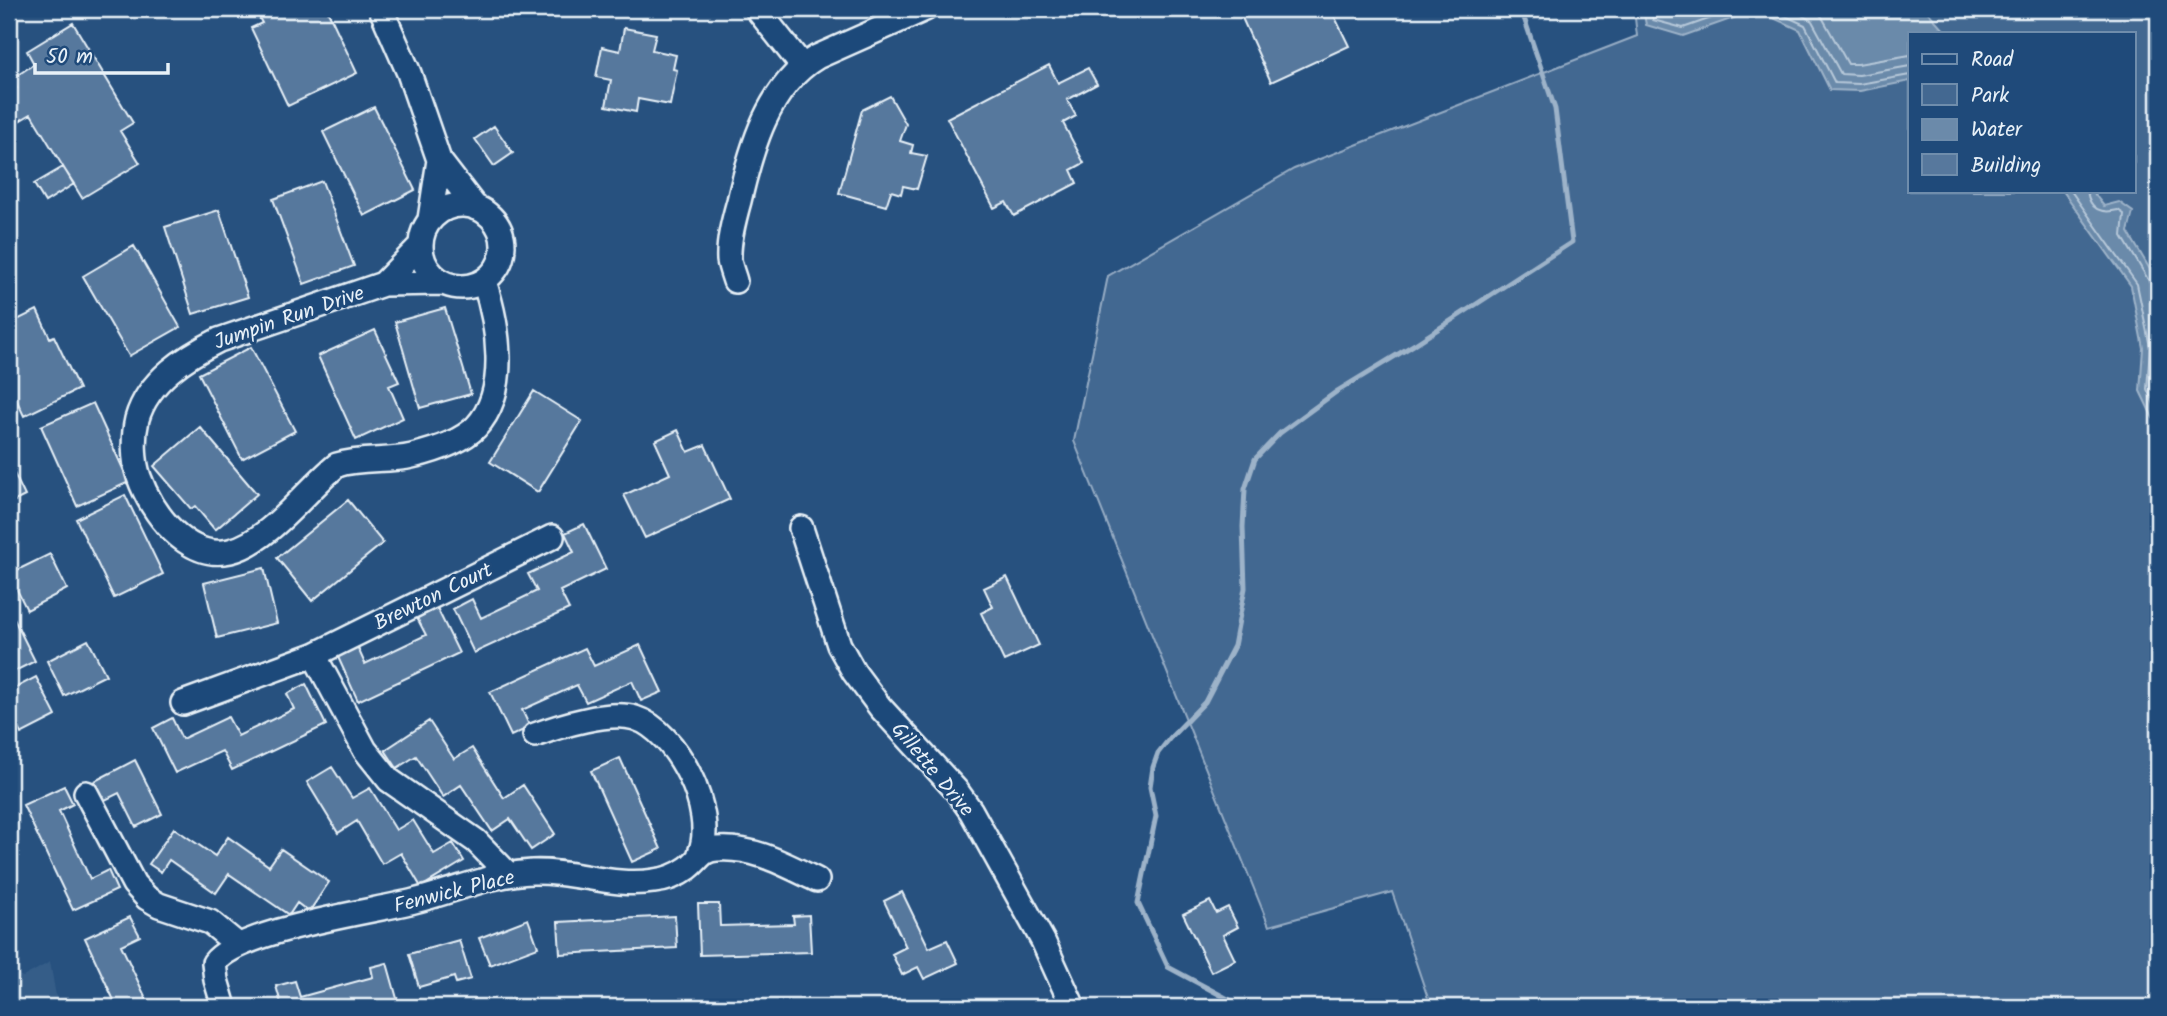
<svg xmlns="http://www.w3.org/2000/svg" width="2167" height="1016" font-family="Kalam,sans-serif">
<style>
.built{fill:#355d88}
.green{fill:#436891;stroke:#96acc4;stroke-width:2;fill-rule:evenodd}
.water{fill:#6b8aaa;stroke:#9db3c9;stroke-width:2}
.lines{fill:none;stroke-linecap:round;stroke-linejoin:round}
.shore{stroke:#b6c8d9;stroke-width:2}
.stream{stroke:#9db3c9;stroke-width:5}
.building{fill:#57789d;stroke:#e8f1f8;stroke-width:2}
.minor-casing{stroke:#e8f1f8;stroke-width:28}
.minor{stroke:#1f4a7a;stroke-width:23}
.labels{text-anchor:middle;stroke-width:6;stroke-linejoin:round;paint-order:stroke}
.street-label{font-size:21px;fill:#e8f1f8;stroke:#1f4a7a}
</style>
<rect width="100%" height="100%" fill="#27517f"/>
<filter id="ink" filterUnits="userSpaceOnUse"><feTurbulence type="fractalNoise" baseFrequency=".0143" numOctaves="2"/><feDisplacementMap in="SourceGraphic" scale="14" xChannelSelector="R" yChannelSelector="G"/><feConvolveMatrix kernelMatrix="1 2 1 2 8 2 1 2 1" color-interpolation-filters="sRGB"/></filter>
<g filter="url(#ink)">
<path class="built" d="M 50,962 L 58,1007 L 9,1007 L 9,971 L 23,977 Z"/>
<path class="green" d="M 1634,9 L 2158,9 L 2158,1007 L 1431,1007 L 1392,892 L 1269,926 L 1074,441 L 1108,276 L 1294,169 L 1637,36 ZM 1910,33 L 2134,33 L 2134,191 L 1910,191 Z"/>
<path class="water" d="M 1643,9 L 1925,9 L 1947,33 L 1910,33 L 1910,81 L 1860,91 L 1830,90 L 1800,30 L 1756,10 L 1683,36 L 1646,25 Z
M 2063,191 L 2092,191 L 2104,206 L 2119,202 L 2133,212 L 2128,232 L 2158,283 L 2158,422 L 2153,418 L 2140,391 L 2143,348 L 2131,286 Z"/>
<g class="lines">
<path class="shore" d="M 1650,9 L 1653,20 L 1683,28 L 1737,9
M 1770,9 L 1805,25 L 1835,83 L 1859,84 L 1910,75
M 1791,9 L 1812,21 L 1841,74 L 1859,75 L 1910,66
M 1815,9 L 1822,17 L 1848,64 L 1858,64 L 1910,55
M 2071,191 L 2137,284 L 2150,347 L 2147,389 L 2158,413
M 2087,191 C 2090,210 2101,214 2118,210 L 2124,214 L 2122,236 L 2149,281 L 2158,285"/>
<path class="stream" d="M 1243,1007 L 1168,967 L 1138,903 L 1156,816 L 1150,787 L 1153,767 L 1158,753 L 1170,738 L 1205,702 L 1234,646 L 1245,588 L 1243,527 L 1245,489 L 1255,459 L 1280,433 L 1336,392 L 1415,344 L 1572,242 L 1555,109 L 1521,9"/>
</g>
<path class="building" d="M 268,9 L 327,9 L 357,73 L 288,106 L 251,28 L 262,23 L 257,14 Z
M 1238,9 L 1331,9 L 1349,46 L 1271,82 Z
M 73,23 L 133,123 L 120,131 L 140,163 L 82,198 L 31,114 L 9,127 L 9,97 L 17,88 L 12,79 L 34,64 L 27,51 Z
M 624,28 L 656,34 L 652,50 L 676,55 L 673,69 L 677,70 L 670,105 L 638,99 L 636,112 L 606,106 L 611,80 L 596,77 L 602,47 L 620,51 Z
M 1049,65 L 1058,83 L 1088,68 L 1097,84 L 1067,100 L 1076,116 L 1063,123 L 1084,163 L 1071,170 L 1077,183 L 1014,216 L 1006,202 L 994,208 L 947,118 Z
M 890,96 L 906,124 L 900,141 L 913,145 L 911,153 L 927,156 L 917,189 L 903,186 L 901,194 L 891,191 L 886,206 L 839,193 L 862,110 Z
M 374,107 L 415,190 L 364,216 L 323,132 Z
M 494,126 L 513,153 L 494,166 L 475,139 Z
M 63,167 L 74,184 L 45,202 L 34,184 Z
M 322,181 L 354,266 L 304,284 L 273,199 Z
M 219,210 L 248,297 L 193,314 L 165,227 Z
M 134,246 L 180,327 L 129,356 L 83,276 Z
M 445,308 L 471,394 L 420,408 L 395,322 Z
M 37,310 L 50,338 L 54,336 L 79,389 L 24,416 L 9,384 L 9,324 Z
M 375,330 L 399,382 L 389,386 L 403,418 L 356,440 L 318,356 Z
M 251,347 L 295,431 L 242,459 L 199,374 Z
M 534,391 L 582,421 L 538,492 L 490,462 Z
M 93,403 L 129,482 L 77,506 L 41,426 Z
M 200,427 L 257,494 L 215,530 L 195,506 L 191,509 L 154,466 Z
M 678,430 L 688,452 L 705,445 L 730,499 L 645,538 L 624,495 L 670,474 L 655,441 Z
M 9,463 L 25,496 L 9,504 Z
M 125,495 L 163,574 L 114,598 L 76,519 Z
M 348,500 L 383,543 L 312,601 L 277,558 Z
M 584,524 L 606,569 L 560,591 L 569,609 L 474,653 L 453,609 L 472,599 L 481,618 L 537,591 L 528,574 L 574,552 L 565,533 Z
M 50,554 L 67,589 L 27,610 L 9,574 Z
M 264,568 L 277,623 L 217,638 L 204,583 Z
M 1007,577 L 1039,645 L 1004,661 L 981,613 L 993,607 L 984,588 Z
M 437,608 L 459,653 L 358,701 L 337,655 L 357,646 L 365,664 L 426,635 L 417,618 Z
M 9,609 L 35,661 L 9,674 Z
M 88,640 L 106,675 L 64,696 L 47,661 Z
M 640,645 L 662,692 L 641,701 L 632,681 L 586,702 L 577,685 L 522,710 L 530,727 L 511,736 L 490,692 L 585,648 L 594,666 Z
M 36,677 L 56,716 L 21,734 L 9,711 L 9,691 Z
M 306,684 L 326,725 L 232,770 L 222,751 L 175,773 L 153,728 L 172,718 L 182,739 L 228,717 L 238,736 L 294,709 L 287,694 Z
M 429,721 L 454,759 L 472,748 L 504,798 L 523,785 L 555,834 L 531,850 L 510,819 L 492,831 L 461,785 L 443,797 L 416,756 L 397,768 L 385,750 Z
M 620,758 L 661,849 L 632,862 L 591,771 Z
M 135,760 L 162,814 L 136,827 L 119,793 L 101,802 L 91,783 Z
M 332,767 L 352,798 L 370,788 L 396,830 L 413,820 L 434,854 L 453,843 L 464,861 L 421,887 L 401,853 L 382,864 L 357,821 L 338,833 L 307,782 Z
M 64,786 L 73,804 L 59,811 L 90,879 L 108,870 L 117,890 L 73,910 L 23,805 Z
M 174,828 L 215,856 L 228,837 L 269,866 L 281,849 L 329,882 L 309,912 L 297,903 L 289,915 L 229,874 L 216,893 L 169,860 L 161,872 L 149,864 Z
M 902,892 L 929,948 L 947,940 L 958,963 L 924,979 L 918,967 L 902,975 L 892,954 L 906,947 L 884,901 Z
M 1210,901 L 1216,913 L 1228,907 L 1238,927 L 1223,935 L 1235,960 L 1211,972 L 1183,914 Z
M 698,904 L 719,904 L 720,926 L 794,924 L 793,916 L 809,915 L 811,952 L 700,955 Z
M 675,916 L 677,948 L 560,954 L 558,922 Z
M 130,917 L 140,936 L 121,945 L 150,1007 L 117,1007 L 85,938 Z
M 528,919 L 538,947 L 490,965 L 479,938 Z
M 459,940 L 471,979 L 456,983 L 454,977 L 419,987 L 409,954 Z
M 387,963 L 398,1002 L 378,1007 L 282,1007 L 276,986 L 295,981 L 300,997 L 373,977 L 371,967 Z"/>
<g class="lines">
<defs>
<path id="minor" d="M 381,9 L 409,73 L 439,160
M 757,9 L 803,67
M421 246a41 41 0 1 1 82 0a41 41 0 1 1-82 0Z
M 430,219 L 439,160 L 476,208
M 421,245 L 383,284 L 442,283
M 735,281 C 733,274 730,267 729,260 C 728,241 734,219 739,201 C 751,149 768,86 817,57 L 925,9
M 383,284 L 219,340 C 187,356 148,380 137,419 C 133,436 133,460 139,477 C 151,512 187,561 230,551 C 269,542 306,490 337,465 C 362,457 387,462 412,456 C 433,451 460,443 476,427 C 510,391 498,324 484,281
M 801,528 L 839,645 L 854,672 L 880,707 L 956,790 L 971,811 L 1043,941 L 1073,1007
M 314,655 L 365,750 L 389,780 L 476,841 L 508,874
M 183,703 L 314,655 L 552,537
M 535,735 C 559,726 610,710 635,718 C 677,731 717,812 700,853
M 86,793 L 134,884 L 147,898 L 159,905 L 210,922 L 238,945
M 224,1007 L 216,980 L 214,963 C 238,930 371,912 414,901 C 454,891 491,874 532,872 C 573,870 613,888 654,881 C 666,880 678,875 688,868 C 699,860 701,850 717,849 C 753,846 786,865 817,880"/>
</defs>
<use href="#minor" class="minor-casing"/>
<use href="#minor" class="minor"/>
</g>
</g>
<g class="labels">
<g class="street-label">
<text transform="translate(289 317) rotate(-19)" y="7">Jumpin Run Drive</text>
<text transform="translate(433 596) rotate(-26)" y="7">Brewton Court</text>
<text transform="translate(933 769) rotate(50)" y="7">Gillette Drive</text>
<text transform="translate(454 891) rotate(-14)" y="7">Fenwick Place</text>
</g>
</g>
<rect width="2167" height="1016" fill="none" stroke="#1f4a7a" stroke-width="35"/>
<rect x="18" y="18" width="2132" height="981" fill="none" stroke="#e8f1f8" stroke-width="2.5" filter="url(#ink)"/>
<rect x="1908" y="32" width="228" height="161" fill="#1f4a7a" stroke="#6f8dac" stroke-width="2"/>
<rect x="1922" y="54" width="35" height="10" fill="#1f4a7a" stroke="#6f8dac" stroke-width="2"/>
<text x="1971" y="66" font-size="21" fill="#e8f1f8">Road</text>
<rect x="1922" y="84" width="35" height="21" fill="#436891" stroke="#6f8dac" stroke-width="2"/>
<text x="1971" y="102" font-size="21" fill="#e8f1f8">Park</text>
<rect x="1922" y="119" width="35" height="21" fill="#6b8aaa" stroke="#6f8dac" stroke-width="2"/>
<text x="1971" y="136" font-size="21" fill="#e8f1f8">Water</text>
<rect x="1922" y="154" width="35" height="21" fill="#57789d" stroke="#6f8dac" stroke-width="2"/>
<text x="1971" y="172" font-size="21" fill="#e8f1f8">Building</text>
<path d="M35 63v10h133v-10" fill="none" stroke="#e8f1f8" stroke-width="3.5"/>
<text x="46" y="63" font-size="21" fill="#e8f1f8" stroke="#1f4a7a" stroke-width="5" paint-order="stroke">50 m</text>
</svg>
